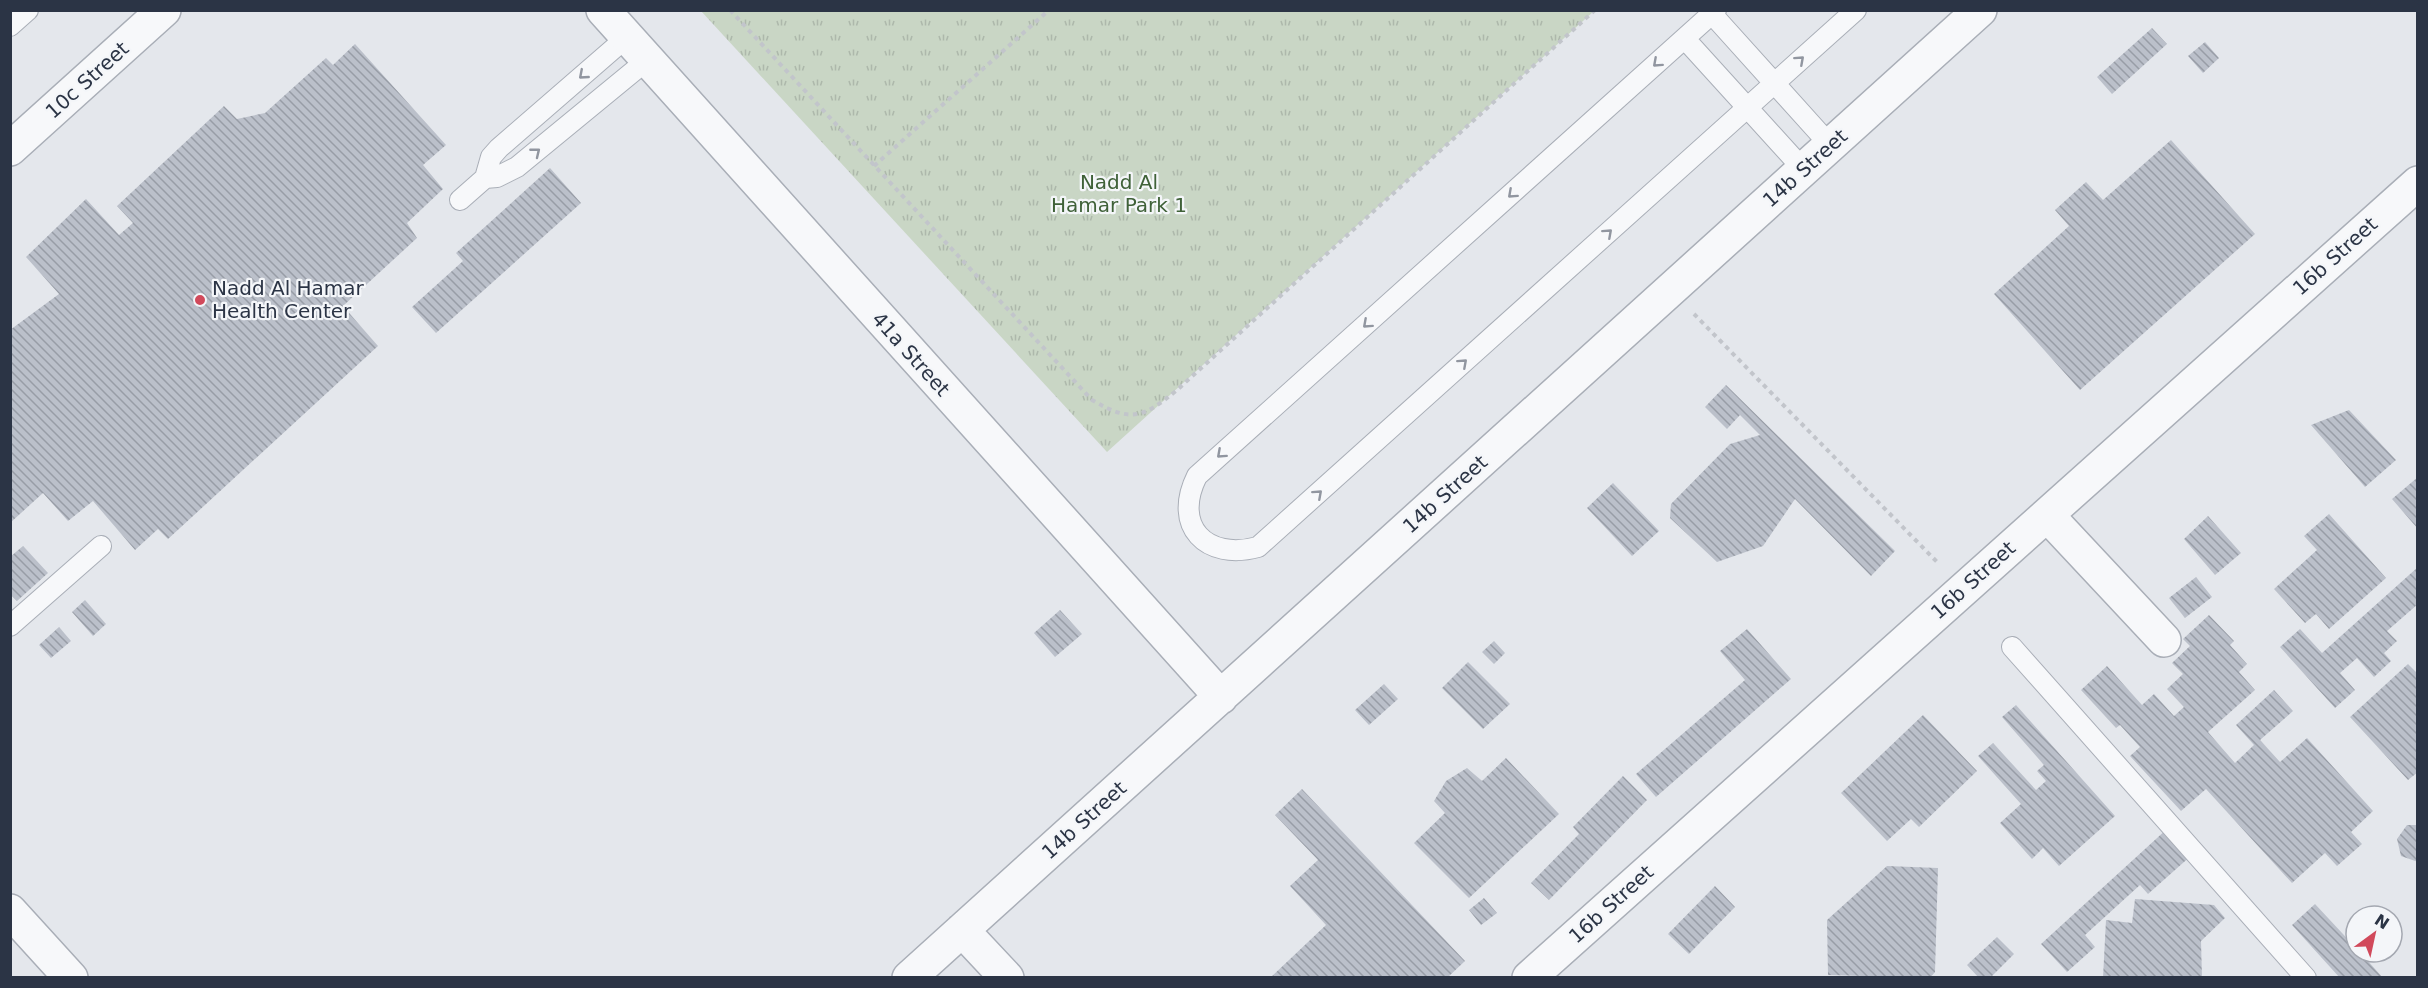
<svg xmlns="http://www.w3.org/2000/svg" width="2428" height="988" font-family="'DejaVu Sans',sans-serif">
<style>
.park{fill:url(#park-tufts)}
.building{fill:url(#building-back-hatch)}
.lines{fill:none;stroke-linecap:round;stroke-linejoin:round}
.lane-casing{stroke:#a9aeb7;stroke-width:22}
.street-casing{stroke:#a9aeb7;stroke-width:36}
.path{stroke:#c2c5cb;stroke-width:4;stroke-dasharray:4.5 4.5;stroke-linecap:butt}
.lane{stroke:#f7f8fa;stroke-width:20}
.street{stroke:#f7f8fa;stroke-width:33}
.oneway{stroke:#9196a0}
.poi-dot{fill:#d1495b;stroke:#f4f6f9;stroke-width:2}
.labels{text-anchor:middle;stroke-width:4.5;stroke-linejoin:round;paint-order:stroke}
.street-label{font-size:20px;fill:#2b3445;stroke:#f4f6f9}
.park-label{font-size:20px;fill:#3f6138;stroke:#f4f6f9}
.poi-label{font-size:20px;fill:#2b3445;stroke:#f4f6f9;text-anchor:start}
</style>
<defs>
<pattern id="park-tufts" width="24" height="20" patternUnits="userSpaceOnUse" patternTransform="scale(1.5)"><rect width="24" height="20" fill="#c9d6c5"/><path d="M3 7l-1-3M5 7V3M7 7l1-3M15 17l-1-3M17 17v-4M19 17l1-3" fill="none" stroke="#adb8ab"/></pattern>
<pattern id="building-back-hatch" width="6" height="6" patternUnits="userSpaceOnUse" patternTransform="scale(1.5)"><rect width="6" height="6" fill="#bbc0ca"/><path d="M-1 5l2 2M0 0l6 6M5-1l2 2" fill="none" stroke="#989da6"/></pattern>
</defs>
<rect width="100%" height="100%" fill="#e4e7ec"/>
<path class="park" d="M 701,11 L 1594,11 L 1107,452 Z"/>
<path class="building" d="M 2152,28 L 2167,44 L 2112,94 L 2097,77 Z
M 2205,42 L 2219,58 L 2203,73 L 2188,56 Z
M 355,44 L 446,145 L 423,165 L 443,189 L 407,223 L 417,238 L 343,306 L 378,346 L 168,539 L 158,529 L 135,550 L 93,501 L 68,521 L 43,493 L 10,523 L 10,330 L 59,294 L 26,257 L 86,199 L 119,235 L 133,223 L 117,206 L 224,106 L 237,119 L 265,113 L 326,58 L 333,65 Z
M 2171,140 L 2255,234 L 2080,390 L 1994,294 L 2069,226 L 2055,210 L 2086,182 L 2103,200 Z
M 550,168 L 581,203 L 436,333 L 412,307 L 463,261 L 456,253 Z
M 1726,385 L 1895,551 L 1871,576 L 1795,499 L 1763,546 L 1717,562 L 1670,518 L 1671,504 L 1730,444 L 1760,435 L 1740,415 L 1727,429 L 1705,407 Z
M 2349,410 L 2396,460 L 2365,487 L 2311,425 Z
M 2418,477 L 2418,529 L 2392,499 Z
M 1613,483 L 1659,531 L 1632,556 L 1587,508 Z
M 2329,514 L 2386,578 L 2329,629 L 2316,614 L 2305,623 L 2274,589 L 2317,550 L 2304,536 Z
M 2208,516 L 2241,553 L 2215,575 L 2184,539 Z
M 23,546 L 48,573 L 17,601 L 10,594 L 10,557 Z
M 2418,567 L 2418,604 L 2387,631 L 2397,641 L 2384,653 L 2391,661 L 2374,677 L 2357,658 L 2340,673 L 2355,690 L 2335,708 L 2280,647 L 2300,629 L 2322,653 Z
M 2196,577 L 2212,597 L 2185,618 L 2169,598 Z
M 85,600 L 106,624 L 93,636 L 72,612 Z
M 1060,610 L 1082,634 L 1055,657 L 1034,633 Z
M 2209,615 L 2234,641 L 2230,645 L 2247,664 L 2239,672 L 2255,690 L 2208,732 L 2235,763 L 2254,745 L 2236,725 L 2274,690 L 2293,711 L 2260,740 L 2280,762 L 2307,738 L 2373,811 L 2351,832 L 2362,844 L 2337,866 L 2325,853 L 2292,883 L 2206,789 L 2181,811 L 2130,756 L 2140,747 L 2120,725 L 2116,728 L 2081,690 L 2107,666 L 2142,705 L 2154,694 L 2174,716 L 2184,707 L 2167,689 L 2183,674 L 2172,663 L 2190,646 L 2183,639 Z
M 59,627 L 71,641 L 51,658 L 39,645 Z
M 1747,629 L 1791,679 L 1656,797 L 1636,774 L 1745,680 L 1720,651 Z
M 1494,641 L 1505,653 L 1494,664 L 1482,652 Z
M 1468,662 L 1510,704 L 1483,729 L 1442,688 Z
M 2408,664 L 2418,674 L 2418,772 L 2408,780 L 2350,717 Z
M 1384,684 L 1398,699 L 1369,725 L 1355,710 Z
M 2016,705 L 2115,816 L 2059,866 L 2043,848 L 2032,859 L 2000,823 L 2021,804 L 1978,756 L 1993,743 L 2036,790 L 2046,781 L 2037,771 L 2044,765 L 2002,717 Z
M 1923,715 L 1977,771 L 1919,827 L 1911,819 L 1887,841 L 1841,793 Z
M 1506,758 L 1559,814 L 1469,898 L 1414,843 L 1445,813 L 1434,801 L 1446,781 L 1467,768 L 1482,781 Z
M 1623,776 L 1647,800 L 1549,900 L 1531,883 L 1579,834 L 1573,827 Z
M 1302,789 L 1465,961 L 1447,978 L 1270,978 L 1326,925 L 1290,886 L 1318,860 L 1275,815 Z
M 2407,825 L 2418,825 L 2418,862 L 2401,856 L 2397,839 Z
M 2168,828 L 2193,854 L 2148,894 L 2140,885 L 2085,935 L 2095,947 L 2067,972 L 2041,944 Z
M 1887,866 L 1938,868 L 1935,972 L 1930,978 L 1828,975 L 1827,920 Z
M 1715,886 L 1735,907 L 1689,954 L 1668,934 Z
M 1484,898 L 1497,913 L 1481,925 L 1469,910 Z
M 2135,899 L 2214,905 L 2225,918 L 2201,941 L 2202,978 L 2103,978 L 2106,920 L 2132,923 Z
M 2315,904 L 2356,948 L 2356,952 L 2360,952 L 2383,978 L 2340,978 L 2292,925 Z
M 1997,937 L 2014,954 L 1990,978 L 1979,978 L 1967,965 Z"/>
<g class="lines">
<defs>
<path id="lane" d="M 1716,10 L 1197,476 C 1172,526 1206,561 1258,547 L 1856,10
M 1712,14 L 1830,145
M 10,26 L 28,10
M 1685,39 L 1803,169
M 485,178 L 497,177 L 517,167 L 646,61
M 460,200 L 485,178 L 491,157 L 499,148 L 627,37
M 10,626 L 101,546
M 2012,647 L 2306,978"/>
<path id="street" d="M 603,10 L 1221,697
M 10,149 L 164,10
M 2047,515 L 2164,640
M 10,911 L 71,978
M 962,930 L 1007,978
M 909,978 L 1980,10
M 1529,978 L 2418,183"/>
</defs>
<use href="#lane" class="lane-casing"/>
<use href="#street" class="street-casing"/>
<path class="path" d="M 730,10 L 1092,400 C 1131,423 1143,418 1177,390 L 1595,10
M 874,166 L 1049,10
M 1694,314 L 1939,564"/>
<use href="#lane" class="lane"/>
<use href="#street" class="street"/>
</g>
<defs><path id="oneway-chevron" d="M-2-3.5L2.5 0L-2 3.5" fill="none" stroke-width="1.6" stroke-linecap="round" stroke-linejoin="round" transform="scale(1.5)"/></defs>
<g class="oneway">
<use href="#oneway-chevron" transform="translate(1800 60) rotate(-42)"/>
<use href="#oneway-chevron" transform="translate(1657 63) rotate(138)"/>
<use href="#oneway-chevron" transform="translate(583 75) rotate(139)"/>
<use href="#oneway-chevron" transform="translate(536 152) rotate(-39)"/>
<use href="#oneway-chevron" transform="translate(1512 194) rotate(138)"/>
<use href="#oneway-chevron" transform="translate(1608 233) rotate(-42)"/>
<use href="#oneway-chevron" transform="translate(1367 324) rotate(138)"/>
<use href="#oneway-chevron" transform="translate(1463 363) rotate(-42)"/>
<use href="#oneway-chevron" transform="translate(1221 454) rotate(138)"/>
<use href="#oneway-chevron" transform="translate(1318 494) rotate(-42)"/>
</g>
<circle class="poi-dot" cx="200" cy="300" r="6"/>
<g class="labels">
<g class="street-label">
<text transform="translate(87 80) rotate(-42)" y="7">10c Street</text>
<text transform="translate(1805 168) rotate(-42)" y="7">14b Street</text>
<text transform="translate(2335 256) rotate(-42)" y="7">16b Street</text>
<text transform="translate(911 354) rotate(48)" y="7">41a Street</text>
<text transform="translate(1445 494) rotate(-42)" y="7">14b Street</text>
<text transform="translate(1973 580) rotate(-42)" y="7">16b Street</text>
<text transform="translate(1084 820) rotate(-42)" y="7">14b Street</text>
<text transform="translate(1611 904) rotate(-42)" y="7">16b Street</text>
</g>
<g class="park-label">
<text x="1119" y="189">Nadd Al<tspan x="1119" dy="23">Hamar Park 1</tspan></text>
</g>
<g class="poi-label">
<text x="212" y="295">Nadd Al Hamar<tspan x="212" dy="23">Health Center</tspan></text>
</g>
</g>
<rect width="2428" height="988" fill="none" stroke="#2b3445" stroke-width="24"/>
<g transform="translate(2374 934) rotate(33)"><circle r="28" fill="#f4f6f9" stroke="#a4a8b1" stroke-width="1.5"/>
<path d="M0-4.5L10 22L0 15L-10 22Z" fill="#d1495b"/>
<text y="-9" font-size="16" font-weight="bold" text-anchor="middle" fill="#2b3445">N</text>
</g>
</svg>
